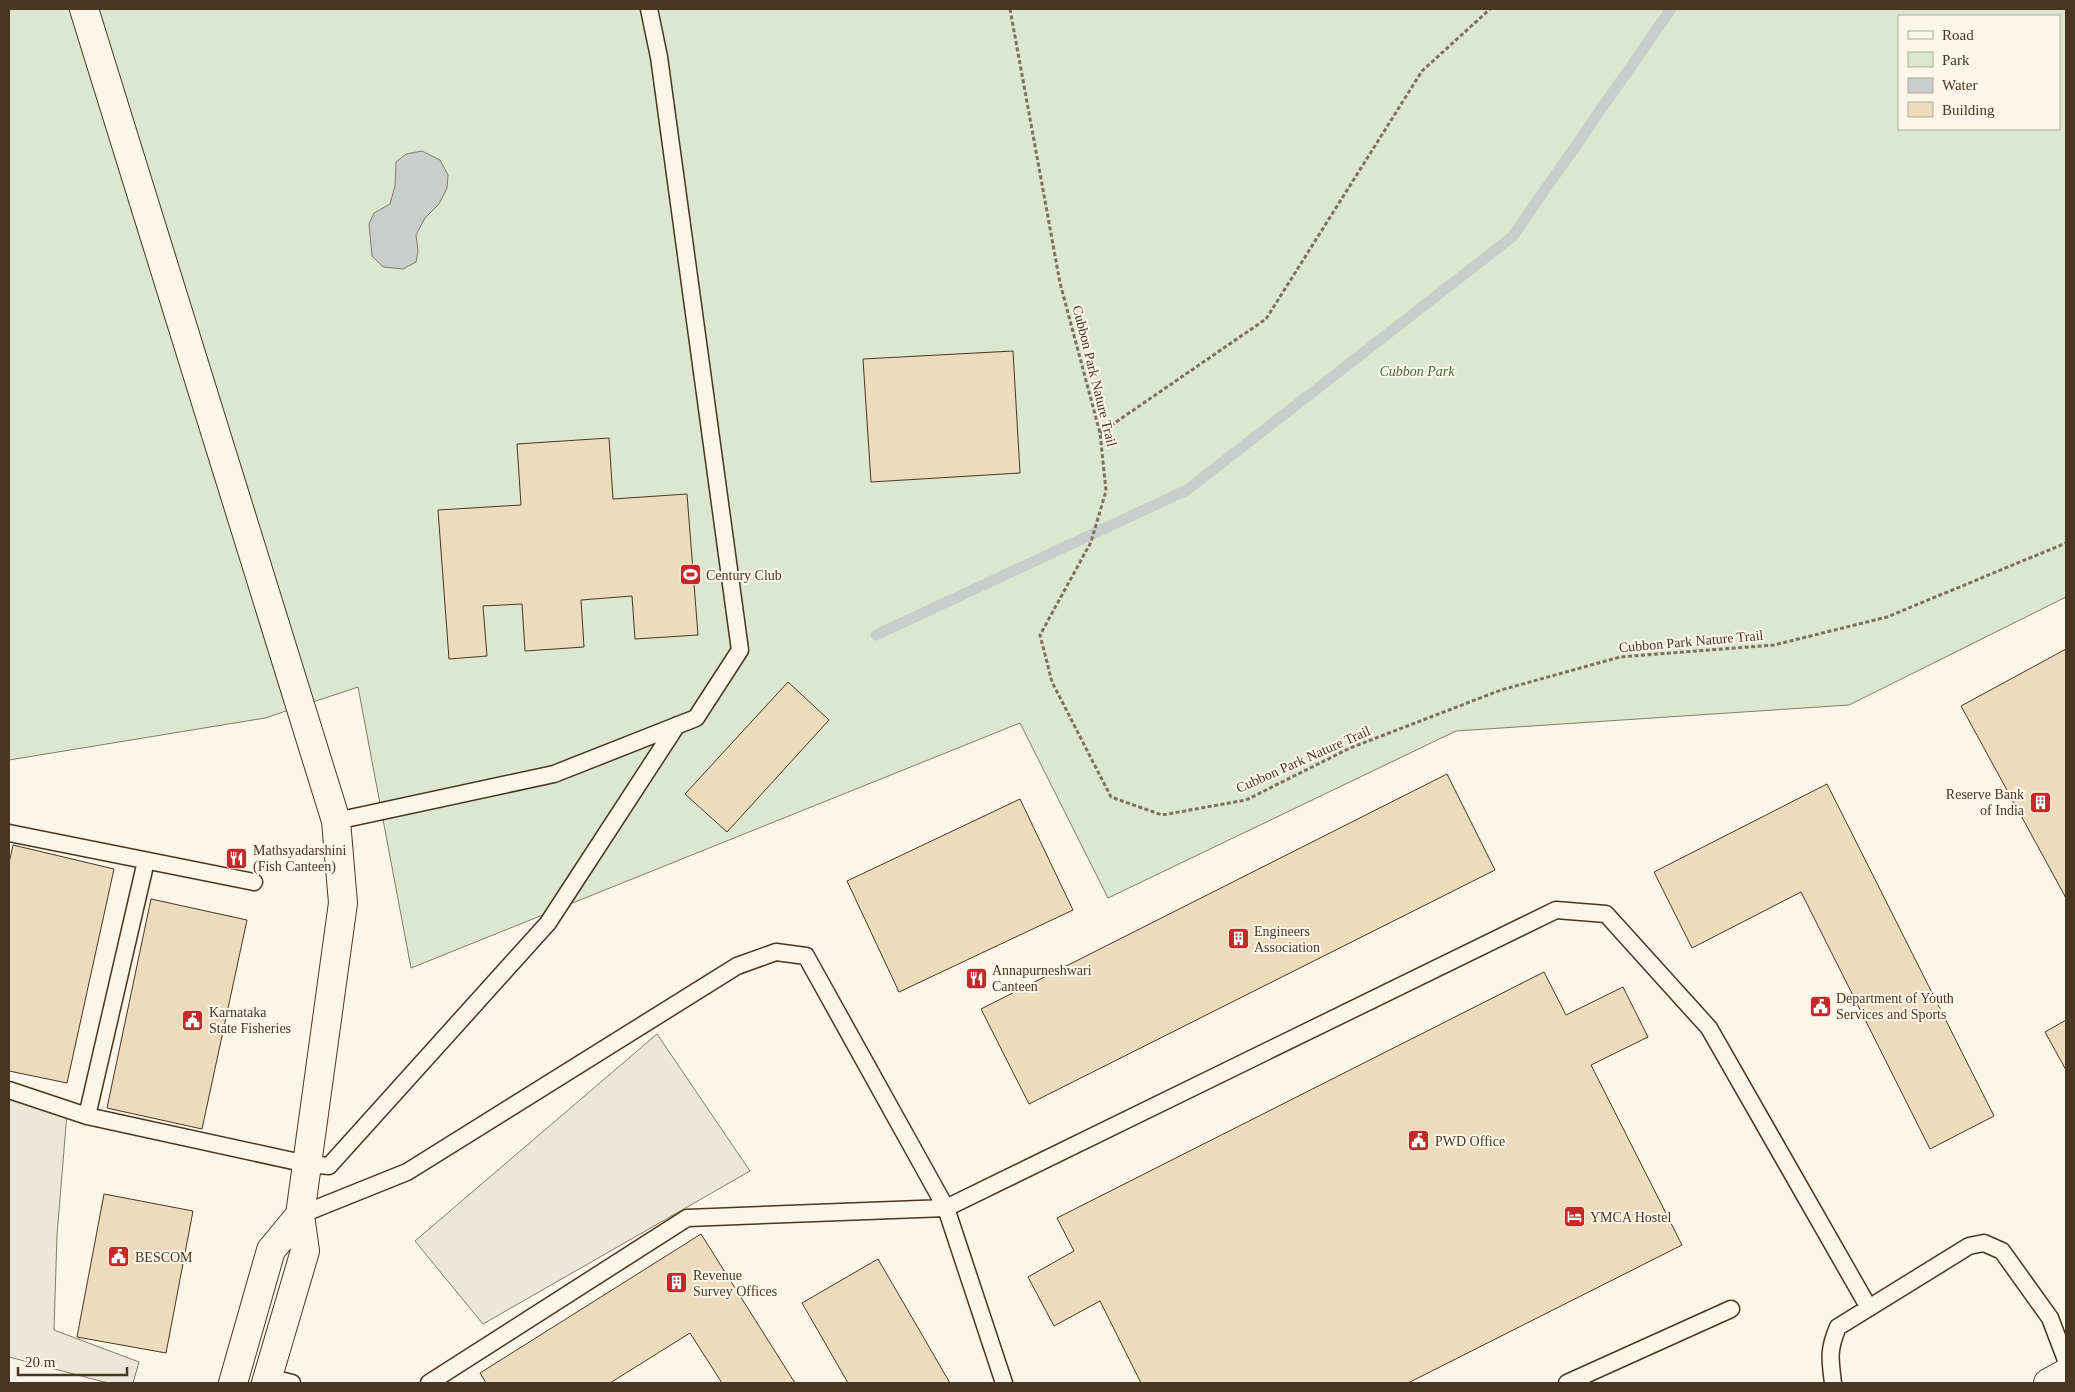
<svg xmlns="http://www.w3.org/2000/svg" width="2075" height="1392" font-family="Georgia,serif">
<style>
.green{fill:#dce7d0;stroke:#887966;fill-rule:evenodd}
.parking{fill:#ede7d9;stroke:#887966}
.water{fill:#c9cecd;stroke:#887966}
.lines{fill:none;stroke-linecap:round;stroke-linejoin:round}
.stream{stroke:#c9cecd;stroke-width:11}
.building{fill:#ecdcbc;stroke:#4a3520}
.lane-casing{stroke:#4a3520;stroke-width:19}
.street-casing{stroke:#4a3520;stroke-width:30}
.primary-casing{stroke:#4a3520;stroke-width:30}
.path{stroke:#7f6f5c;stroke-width:3;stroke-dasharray:4 2.5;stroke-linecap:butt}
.lane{stroke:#fbf6e9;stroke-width:16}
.street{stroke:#fbf6e9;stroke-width:28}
.primary{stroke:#fbf6e9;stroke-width:28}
.labels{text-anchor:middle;stroke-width:4;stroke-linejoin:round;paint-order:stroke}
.park-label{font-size:14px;font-style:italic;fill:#436837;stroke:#fbf6e9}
.street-label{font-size:14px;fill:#4a3520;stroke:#fbf6e9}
.poi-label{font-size:14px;fill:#4a3520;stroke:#fbf6e9;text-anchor:start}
</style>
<rect width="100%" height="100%" fill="#fbf6e9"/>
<path class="green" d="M 9,9 L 2066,9 L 2066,597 L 1849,705 L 1456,731 L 1108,898 L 1020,723 L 411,968 L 358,687 L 265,718 L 9,760 ZM 1899,16 L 2059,16 L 2059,129 L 1899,129 Z"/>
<path class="parking" d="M 657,1034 L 750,1171 L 483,1324 L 415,1241 Z
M 9,1096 L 67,1113 L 57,1235 L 54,1330 L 139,1362 L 133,1383 L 108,1383 L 9,1357 Z"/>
<path class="water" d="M 422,151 L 440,160 L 448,175 L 447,188 L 439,204 L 425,218 L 416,235 L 418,251 L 416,262 L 403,269 L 383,267 L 372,256 L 369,224 L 374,213 L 390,204 L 395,186 L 396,162 L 406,154 Z"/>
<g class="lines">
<path class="stream" d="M 876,635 L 1187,490 L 1512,237 L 1671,9"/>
</g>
<path class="building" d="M 1013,351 L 1020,473 L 871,482 L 863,359 Z
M 609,438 L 613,499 L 687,494 L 698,635 L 635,639 L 632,596 L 581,600 L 584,647 L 525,651 L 522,604 L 483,606 L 487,656 L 449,659 L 438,510 L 521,505 L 517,444 Z
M 2066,649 L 2066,898 L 1961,706 Z
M 788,682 L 829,720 L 727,832 L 685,794 Z
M 1447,774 L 1495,870 L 1029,1104 L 981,1009 Z
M 1827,784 L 1994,1116 L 1930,1149 L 1801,892 L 1692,948 L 1654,872 Z
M 1020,799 L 1073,910 L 899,992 L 847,881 Z
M 13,845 L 114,869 L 67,1083 L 9,1071 L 9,863 Z
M 151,899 L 247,920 L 202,1129 L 107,1108 Z
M 1544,972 L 1566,1015 L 1623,987 L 1648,1037 L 1591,1065 L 1682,1245 L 1408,1383 L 1141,1383 L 1100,1301 L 1054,1326 L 1028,1277 L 1074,1251 L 1057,1218 Z
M 2066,1020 L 2066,1070 L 2045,1032 Z
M 104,1194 L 193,1211 L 166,1353 L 77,1337 Z
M 701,1234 L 795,1383 L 722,1383 L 690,1333 L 610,1383 L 486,1383 L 480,1373 Z
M 878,1259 L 950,1383 L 848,1383 L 802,1303 Z"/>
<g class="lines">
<defs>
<path id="lane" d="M 336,821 L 554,774 L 696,718 L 740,650 L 659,57 L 649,9
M 9,833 L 254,882
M 146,861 L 87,1116 L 307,1164 L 329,1166 L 548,923 L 677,725
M 9,1090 L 87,1116
M 300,1215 L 407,1172 L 737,966 L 776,952 L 806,956 L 946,1208 L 1004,1383
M 268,1377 L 292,1383
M 429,1383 L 687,1218 L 946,1208 L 1556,910 L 1606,914 L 1709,1028 L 1869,1308
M 1567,1383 L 1731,1309
M 1833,1383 C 1830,1359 1828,1350 1838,1327 L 1969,1246 L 1984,1243 L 2002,1251 L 2050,1318 L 2066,1360"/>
<path id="street" d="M 84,9 L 336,821 L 343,903 L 300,1215 L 305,1251 L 266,1383
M 233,1383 L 271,1250 L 300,1215"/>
<path id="primary" d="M 2048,1383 L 2066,1373"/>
</defs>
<use href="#lane" class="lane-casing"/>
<use href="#street" class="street-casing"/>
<use href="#primary" class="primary-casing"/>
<path class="path" d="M 1010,9 L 1060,283 L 1100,433 L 1106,491 L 1091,542 L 1040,635 L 1052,682 L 1111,797 L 1162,815 L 1246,800 L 1350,748 L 1501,690 L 1620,657 L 1774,645 L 1887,617 L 2066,543
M 1100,433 L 1266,319 L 1422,71 L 1490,9"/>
<use href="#lane" class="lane"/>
<use href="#street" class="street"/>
<use href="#primary" class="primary"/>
</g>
<defs>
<symbol id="stadium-square" viewBox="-11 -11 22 22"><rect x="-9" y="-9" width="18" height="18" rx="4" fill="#c62828" stroke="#fbf6e9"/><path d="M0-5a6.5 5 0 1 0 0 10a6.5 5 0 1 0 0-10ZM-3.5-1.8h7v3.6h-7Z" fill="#fff"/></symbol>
<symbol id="building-square" viewBox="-11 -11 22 22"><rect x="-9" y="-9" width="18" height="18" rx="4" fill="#c62828" stroke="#fbf6e9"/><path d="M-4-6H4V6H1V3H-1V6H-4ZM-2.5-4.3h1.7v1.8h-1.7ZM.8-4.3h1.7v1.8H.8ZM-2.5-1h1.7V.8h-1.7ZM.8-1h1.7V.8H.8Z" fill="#fff"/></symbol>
<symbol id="restaurant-square" viewBox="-11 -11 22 22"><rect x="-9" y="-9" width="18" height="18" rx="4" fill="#c62828" stroke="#fbf6e9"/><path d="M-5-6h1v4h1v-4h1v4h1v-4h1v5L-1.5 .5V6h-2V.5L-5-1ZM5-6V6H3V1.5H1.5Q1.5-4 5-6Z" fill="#fff"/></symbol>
<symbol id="civic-square" viewBox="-11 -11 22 22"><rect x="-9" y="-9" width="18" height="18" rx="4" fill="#c62828" stroke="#fbf6e9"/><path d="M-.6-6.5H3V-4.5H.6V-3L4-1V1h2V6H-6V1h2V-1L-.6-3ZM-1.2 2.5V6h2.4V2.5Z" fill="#fff"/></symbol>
<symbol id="hotel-square" viewBox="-11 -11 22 22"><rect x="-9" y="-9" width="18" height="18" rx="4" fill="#c62828" stroke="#fbf6e9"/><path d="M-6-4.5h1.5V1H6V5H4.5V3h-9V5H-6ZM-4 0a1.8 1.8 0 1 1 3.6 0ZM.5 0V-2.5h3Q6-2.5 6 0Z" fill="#fff"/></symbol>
</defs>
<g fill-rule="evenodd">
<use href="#stadium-square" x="678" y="562" width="25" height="25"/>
<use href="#building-square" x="2028" y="790" width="25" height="25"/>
<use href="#restaurant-square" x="224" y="846" width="25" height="25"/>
<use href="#building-square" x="1226" y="926" width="25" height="25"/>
<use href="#restaurant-square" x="964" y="966" width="25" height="25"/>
<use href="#civic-square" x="1808" y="994" width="25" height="25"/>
<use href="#civic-square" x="180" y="1008" width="25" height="25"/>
<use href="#civic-square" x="1406" y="1128" width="25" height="25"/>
<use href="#hotel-square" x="1562" y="1204" width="25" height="25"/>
<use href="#civic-square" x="106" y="1244" width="25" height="25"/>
<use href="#building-square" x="664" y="1270" width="25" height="25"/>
</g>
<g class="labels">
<g class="park-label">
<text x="1417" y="376">Cubbon Park</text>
</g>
<g class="street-label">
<text transform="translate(1095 376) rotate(76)" y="5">Cubbon Park Nature Trail</text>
<text transform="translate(1691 641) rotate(-5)" y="5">Cubbon Park Nature Trail</text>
<text transform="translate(1303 759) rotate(-24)" y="5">Cubbon Park Nature Trail</text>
</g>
<g class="poi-label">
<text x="706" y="580">Century Club</text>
<text x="2024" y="799" text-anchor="end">Reserve Bank<tspan x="2024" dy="16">of India</tspan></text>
<text x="253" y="855">Mathsyadarshini<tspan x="253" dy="16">(Fish Canteen)</tspan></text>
<text x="1254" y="936">Engineers<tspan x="1254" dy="16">Association</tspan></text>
<text x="992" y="975">Annapurneshwari<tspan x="992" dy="16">Canteen</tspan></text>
<text x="1836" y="1003">Department of Youth<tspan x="1836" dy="16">Services and Sports</tspan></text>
<text x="209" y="1017">Karnataka<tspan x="209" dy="16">State Fisheries</tspan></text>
<text x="1435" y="1146">PWD Office</text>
<text x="1590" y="1222">YMCA Hostel</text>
<text x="135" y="1262">BESCOM</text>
<text x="693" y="1280">Revenue<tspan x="693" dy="16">Survey Offices</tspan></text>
</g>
</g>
<rect width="2075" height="1392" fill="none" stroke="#4a3520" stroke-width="20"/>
<rect x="1898" y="15" width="162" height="115" fill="#fbf6e9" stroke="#b4a999"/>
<rect x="1908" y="31" width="25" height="8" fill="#fbf6e9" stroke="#b4a999"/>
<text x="1942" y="40" font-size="15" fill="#4a3520">Road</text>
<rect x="1908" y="52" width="25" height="15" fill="#dce7d0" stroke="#b4a999"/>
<text x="1942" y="65" font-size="15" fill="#4a3520">Park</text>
<rect x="1908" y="78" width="25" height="15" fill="#c9cecd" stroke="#b4a999"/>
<text x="1942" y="90" font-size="15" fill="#4a3520">Water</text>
<rect x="1908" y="102" width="25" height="15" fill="#ecdcbc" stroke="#b4a999"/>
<text x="1942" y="115" font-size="15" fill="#4a3520">Building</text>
<path d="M18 1367v8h109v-8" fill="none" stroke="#4a3520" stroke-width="2.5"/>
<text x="25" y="1367" font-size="15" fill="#4a3520" stroke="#fbf6e9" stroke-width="4" paint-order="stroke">20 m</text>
</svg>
